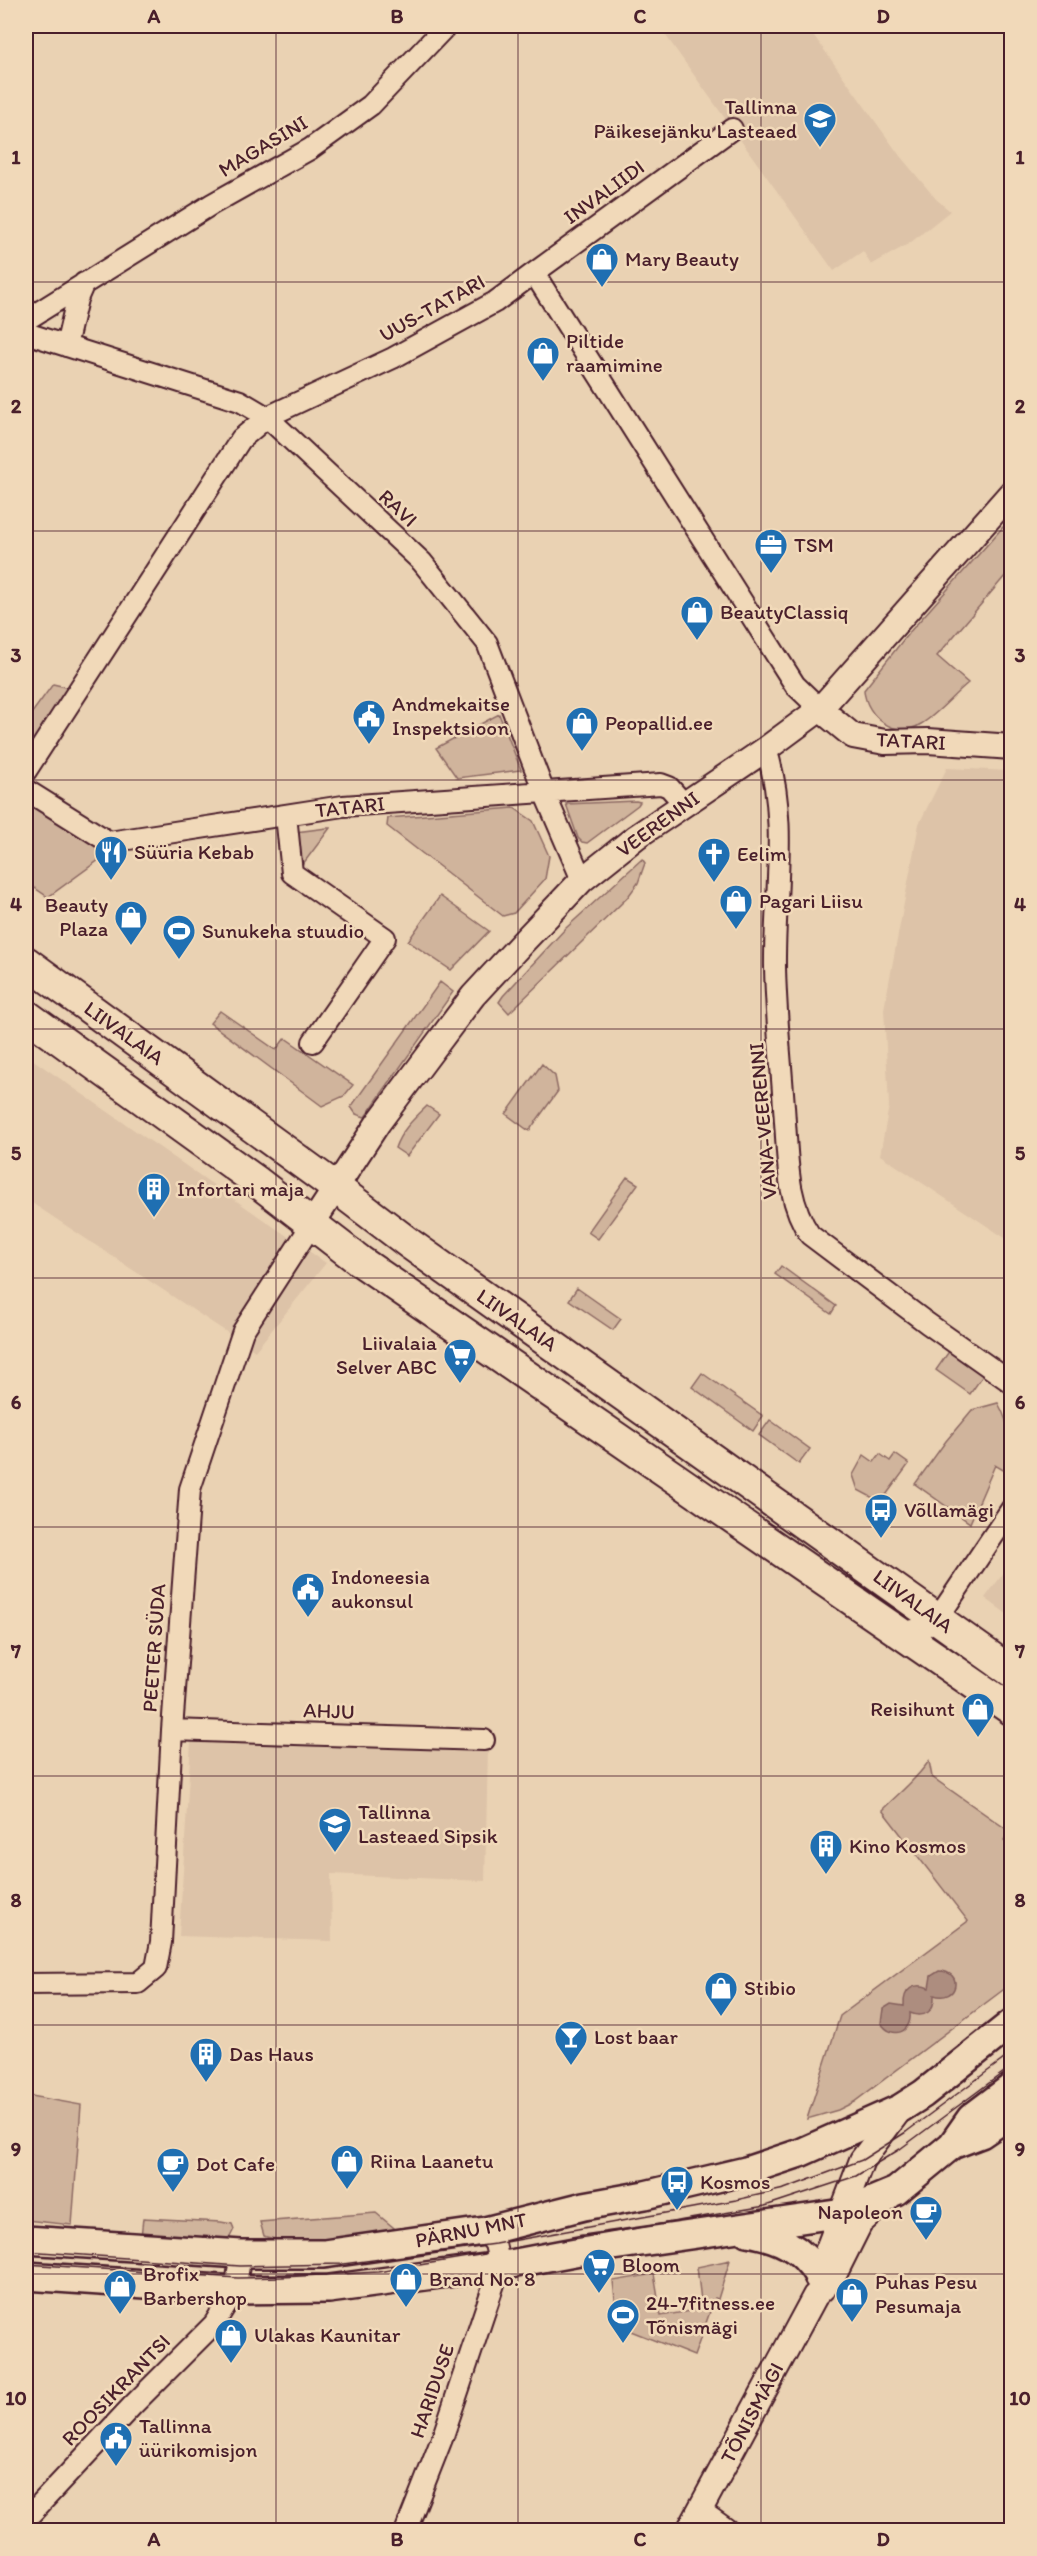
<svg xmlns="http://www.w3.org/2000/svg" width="1037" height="2556" font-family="Itim,sans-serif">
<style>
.built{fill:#ddc3a8}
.green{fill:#d0b49c;stroke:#8d6a64;stroke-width:1.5}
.water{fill:#ad8d7f;stroke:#85615d;stroke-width:1.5}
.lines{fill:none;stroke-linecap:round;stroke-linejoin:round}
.minor-casing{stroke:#4a1f2b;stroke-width:24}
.tertiary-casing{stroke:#4a1f2b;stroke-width:28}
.secondary-casing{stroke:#4a1f2b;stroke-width:32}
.primary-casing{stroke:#4a1f2b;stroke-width:34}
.minor{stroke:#f1d9b9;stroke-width:20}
.tertiary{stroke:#f1d9b9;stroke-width:24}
.secondary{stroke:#f1d9b9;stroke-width:27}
.primary{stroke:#f1d9b9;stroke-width:30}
.tram{stroke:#4a1f2b;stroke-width:1.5}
.grid{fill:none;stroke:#4a1f2b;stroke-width:1.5;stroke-opacity:0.55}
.labels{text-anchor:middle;stroke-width:5;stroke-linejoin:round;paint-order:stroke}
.poi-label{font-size:21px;fill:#4a1f2b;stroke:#f1d9b9;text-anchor:start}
.street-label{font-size:21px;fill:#4a1f2b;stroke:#f1d9b9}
.neatline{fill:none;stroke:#4a1f2b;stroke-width:2}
.grid-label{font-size:20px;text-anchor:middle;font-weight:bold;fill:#4a1f2b}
</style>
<rect width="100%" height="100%" fill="#ead2b3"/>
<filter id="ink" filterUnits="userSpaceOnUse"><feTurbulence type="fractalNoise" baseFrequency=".0167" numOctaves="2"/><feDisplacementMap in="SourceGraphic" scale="12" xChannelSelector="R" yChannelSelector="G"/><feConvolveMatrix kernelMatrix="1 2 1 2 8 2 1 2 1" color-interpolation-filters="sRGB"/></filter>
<g filter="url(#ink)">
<path class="built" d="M 659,26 L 807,26 L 900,156 L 936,199 L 950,211 L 910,243 L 871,265 L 863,251 L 834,271 Z
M 947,768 L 1011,771 L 1011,1242 L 880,1155 L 889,1106 L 884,1009 L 919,824 Z
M 26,1055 L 326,1263 L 255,1351 L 26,1199 Z
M 1011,1563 L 1011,1617 L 985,1598 Z
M 191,1742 L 488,1748 L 485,1881 L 331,1874 L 332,1941 L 179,1936 Z"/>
<path class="green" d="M 1011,518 L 1011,569 L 937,656 L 968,683 C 952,696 938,714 921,724 C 896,740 866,717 864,690 L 907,635 Z
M 53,684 L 70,688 L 26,754 L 26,721 Z
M 499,714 L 521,770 L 457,778 L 436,748 Z
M 26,790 L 109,842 L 107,854 L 48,897 L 26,882 Z
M 636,801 L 640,802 L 638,805 L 587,843 L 582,842 L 578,838 L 566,804 Z
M 514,808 L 533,821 L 549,856 L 545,879 L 514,913 L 503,916 L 387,826 L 388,818 Z
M 327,828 L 330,828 L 303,864 L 296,832 Z
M 642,859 L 645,863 L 638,883 L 627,898 L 509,1013 L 499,1002 L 503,996 L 566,928 Z
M 440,896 L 489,931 L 451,970 L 408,941 Z
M 440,982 L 453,992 L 365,1117 L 356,1114 L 351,1107 Z
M 220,1011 L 276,1050 L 285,1038 L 353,1085 L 344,1096 L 322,1106 L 210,1023 Z
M 542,1064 L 555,1076 L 558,1091 L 529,1131 L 506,1114 Z
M 427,1106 L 439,1114 L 407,1156 L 395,1148 C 401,1130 414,1119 427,1106 Z
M 627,1177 L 638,1184 L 598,1239 L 588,1232 Z
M 781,1266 L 836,1306 L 831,1314 L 775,1274 Z
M 577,1288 L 621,1319 L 613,1330 L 569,1300 Z
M 950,1350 L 984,1374 L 970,1394 L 936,1370 Z
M 702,1373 L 763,1416 L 753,1431 L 692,1387 Z
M 998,1403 C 1011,1426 1013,1448 1010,1474 L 995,1465 L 970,1523 L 915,1484 L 946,1441 L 972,1410 Z
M 770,1420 L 810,1449 L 799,1464 L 759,1435 Z
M 880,1454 L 890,1461 L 895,1454 L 909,1464 L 886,1495 L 873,1498 L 858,1490 L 853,1475 L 864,1455 L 874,1462 Z
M 929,1761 L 932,1777 L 1009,1831 L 1004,1840 L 1011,1845 L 1011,1984 L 854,2102 L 838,2110 L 807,2119 L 840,2016 L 968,1921 L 882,1810 C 899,1793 915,1781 929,1761 Z
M 26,2095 L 81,2105 L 72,2225 L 26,2220 Z
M 376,2213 L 394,2228 L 395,2233 C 366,2235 288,2246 264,2236 L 260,2222 Z
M 143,2218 L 221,2222 L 232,2224 L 234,2229 L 230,2237 L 220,2241 L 141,2237 Z
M 730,2260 L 718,2299 L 715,2298 L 694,2356 L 618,2326 L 613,2281 L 654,2274 L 661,2316 L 702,2309 L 697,2267 Z"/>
<path class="water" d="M 939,1971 C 964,1971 958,2003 934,1995 C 935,2011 925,2019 910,2013 C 912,2033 892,2040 881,2023 L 883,2009 L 891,2004 L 904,2006 C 903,1989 914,1982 929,1988 L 931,1976 Z"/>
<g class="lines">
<defs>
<path id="minor" d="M 534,273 L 732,129
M 26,320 L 212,204 L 310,149 L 371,105 L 446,26
M 26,333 L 240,401 L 267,417 L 422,562 L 487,643 L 544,792 L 582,880
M 66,346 L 77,299 L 84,283
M 766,749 C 789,818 774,896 775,967 C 776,1019 782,1070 785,1122 C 788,1161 787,1202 810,1235 L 927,1323 L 1012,1383
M 26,771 L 241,439 L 267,417 L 393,358 L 495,302 L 534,273 L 795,685 L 820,709
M 26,790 L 109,842 L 343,806 L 661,784 L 669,787 L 684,804
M 286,815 L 292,873 L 385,938 L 313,1042
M 901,1632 L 921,1629 L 938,1618 L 1012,1508
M 172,1730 L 484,1740
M 26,1984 L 138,1983 L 156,1968 L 161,1942 L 172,1730 L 190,1489 L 243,1331 L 312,1224
M 700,2510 L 728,2530
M 26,2519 L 132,2406 L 214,2324 L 235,2290 L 241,2254
M 406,2530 L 443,2436 L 500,2266 L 495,2244 L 485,2231"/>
<path id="tertiary" d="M 820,709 L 853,736 L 885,742 L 928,741 L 1012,747
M 312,1224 L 378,1123 L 428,1056 L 473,996 L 522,943 L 582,880 L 636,837 L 766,749 L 820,709 L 1012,492
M 817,2278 L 862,2160 L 901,2108
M 689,2530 L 815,2296 L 832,2279 L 860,2223 L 888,2198"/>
<path id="secondary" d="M 952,2145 L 971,2118 L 1012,2087
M 747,2232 C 777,2237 802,2247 818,2275
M 26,2240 L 241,2254 L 324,2254 L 485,2231 L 584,2206 L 645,2195 L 746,2171 L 800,2153 L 901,2108 L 923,2094 L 1012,2023
M 26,2276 L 235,2290 L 329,2289 L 500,2266 L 585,2250 L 843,2213 L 896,2191 L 952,2145 L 981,2134 L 1012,2113"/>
<path id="primary" d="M 26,962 L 335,1187 L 410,1244 L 1012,1672
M 26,1015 L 256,1181 L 360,1261 L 1012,1710"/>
</defs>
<use href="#minor" class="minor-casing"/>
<use href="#tertiary" class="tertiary-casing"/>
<use href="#secondary" class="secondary-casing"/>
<use href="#primary" class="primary-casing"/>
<use href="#minor" class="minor"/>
<use href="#tertiary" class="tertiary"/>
<use href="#secondary" class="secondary"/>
<use href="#primary" class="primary"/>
<path class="tram" d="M 562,2241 L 765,2206 L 856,2176 L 900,2149 L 1012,2066
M 26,2251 L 240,2266 L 343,2264 L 495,2244 L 736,2200 L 784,2189 L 862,2160 L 906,2132 L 1012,2053
M 26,2264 L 238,2278 L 282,2277 L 378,2272 L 485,2254"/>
</g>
</g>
<path class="grid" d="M 276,26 L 276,2530M 518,26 L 518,2530M 761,26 L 761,2530M 26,282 L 1012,282M 26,531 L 1012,531M 26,780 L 1012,780M 26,1029 L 1012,1029M 26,1278 L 1012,1278M 26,1527 L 1012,1527M 26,1776 L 1012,1776M 26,2025 L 1012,2025M 26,2274 L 1012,2274"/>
<defs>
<symbol id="school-pin" viewBox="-11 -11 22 30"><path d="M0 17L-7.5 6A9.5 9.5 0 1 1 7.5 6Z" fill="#1f6fb2" stroke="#f1d9b9"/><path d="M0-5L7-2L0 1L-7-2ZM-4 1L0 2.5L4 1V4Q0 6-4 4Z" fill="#fff"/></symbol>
<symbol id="shop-pin" viewBox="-11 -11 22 30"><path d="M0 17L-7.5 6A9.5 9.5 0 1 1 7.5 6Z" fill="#1f6fb2" stroke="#f1d9b9"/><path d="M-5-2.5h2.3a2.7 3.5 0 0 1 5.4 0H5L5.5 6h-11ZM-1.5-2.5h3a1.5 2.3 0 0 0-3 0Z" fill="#fff"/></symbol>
<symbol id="office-pin" viewBox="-11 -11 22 30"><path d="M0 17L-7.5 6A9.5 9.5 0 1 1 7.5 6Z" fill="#1f6fb2" stroke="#f1d9b9"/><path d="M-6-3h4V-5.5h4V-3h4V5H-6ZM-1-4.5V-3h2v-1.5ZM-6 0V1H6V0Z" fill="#fff"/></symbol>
<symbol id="civic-pin" viewBox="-11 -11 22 30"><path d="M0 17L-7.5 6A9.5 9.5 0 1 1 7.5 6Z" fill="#1f6fb2" stroke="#f1d9b9"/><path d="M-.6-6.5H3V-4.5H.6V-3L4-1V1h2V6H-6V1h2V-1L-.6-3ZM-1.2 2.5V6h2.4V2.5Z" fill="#fff"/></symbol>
<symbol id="restaurant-pin" viewBox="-11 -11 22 30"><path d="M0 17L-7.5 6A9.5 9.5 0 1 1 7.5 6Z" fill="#1f6fb2" stroke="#f1d9b9"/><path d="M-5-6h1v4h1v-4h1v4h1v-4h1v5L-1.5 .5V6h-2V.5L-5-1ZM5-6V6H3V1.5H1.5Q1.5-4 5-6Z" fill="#fff"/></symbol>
<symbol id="church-pin" viewBox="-11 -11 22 30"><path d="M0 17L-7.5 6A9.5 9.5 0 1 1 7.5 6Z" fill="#1f6fb2" stroke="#f1d9b9"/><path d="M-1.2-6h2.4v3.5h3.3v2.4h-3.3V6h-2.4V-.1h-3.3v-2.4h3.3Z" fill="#fff"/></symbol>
<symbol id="stadium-pin" viewBox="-11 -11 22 30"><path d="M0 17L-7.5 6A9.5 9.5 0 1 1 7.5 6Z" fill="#1f6fb2" stroke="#f1d9b9"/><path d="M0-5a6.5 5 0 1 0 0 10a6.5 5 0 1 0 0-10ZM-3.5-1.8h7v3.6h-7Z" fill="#fff"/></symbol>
<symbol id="building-pin" viewBox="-11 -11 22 30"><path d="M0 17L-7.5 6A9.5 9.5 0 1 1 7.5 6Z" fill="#1f6fb2" stroke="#f1d9b9"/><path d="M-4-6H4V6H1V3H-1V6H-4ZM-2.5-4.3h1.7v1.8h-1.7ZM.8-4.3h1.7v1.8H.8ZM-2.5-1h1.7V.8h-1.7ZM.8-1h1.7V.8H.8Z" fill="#fff"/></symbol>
<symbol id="supermarket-pin" viewBox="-11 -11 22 30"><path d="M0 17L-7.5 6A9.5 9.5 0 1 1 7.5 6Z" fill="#1f6fb2" stroke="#f1d9b9"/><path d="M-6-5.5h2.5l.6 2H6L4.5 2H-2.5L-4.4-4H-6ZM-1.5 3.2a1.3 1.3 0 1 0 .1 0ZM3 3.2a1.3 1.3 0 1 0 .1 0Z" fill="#fff"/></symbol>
<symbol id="bus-pin" viewBox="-11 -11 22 30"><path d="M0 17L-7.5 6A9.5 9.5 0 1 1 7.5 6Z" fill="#1f6fb2" stroke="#f1d9b9"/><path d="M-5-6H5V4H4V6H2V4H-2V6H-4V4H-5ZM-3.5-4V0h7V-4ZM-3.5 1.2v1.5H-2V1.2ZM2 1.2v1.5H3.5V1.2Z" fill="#fff"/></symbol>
<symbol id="bar-pin" viewBox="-11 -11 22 30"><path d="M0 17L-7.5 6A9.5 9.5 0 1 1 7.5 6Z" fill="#1f6fb2" stroke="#f1d9b9"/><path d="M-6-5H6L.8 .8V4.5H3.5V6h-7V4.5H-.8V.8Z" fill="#fff"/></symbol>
<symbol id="cafe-pin" viewBox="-11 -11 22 30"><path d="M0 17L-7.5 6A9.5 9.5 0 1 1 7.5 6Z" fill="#1f6fb2" stroke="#f1d9b9"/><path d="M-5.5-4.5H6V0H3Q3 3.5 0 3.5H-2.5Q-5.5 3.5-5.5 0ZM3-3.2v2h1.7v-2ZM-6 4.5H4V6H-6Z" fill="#fff"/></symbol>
</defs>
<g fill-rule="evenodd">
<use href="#school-pin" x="801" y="100" width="38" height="52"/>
<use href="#shop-pin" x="583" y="240" width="38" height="52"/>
<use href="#shop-pin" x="524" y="334" width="38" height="52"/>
<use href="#office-pin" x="752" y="526" width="38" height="52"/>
<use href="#shop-pin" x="678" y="593" width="38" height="52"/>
<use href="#civic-pin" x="350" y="697" width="38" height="52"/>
<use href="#shop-pin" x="563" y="704" width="38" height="52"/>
<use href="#restaurant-pin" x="92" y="833" width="38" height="52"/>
<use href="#church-pin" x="695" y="835" width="38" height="52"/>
<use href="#shop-pin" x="717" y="882" width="38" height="52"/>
<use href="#shop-pin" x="112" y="898" width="38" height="52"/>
<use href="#stadium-pin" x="160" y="912" width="38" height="52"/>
<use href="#building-pin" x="135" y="1170" width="38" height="52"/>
<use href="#supermarket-pin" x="441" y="1336" width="38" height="52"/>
<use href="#bus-pin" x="862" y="1491" width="38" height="52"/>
<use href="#civic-pin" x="289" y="1570" width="38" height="52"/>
<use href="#shop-pin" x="959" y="1690" width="38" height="52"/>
<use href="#school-pin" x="316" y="1805" width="38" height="52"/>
<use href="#building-pin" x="807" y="1827" width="38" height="52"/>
<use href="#shop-pin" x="702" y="1969" width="38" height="52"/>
<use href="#bar-pin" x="552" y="2018" width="38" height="52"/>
<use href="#building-pin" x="187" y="2035" width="38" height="52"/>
<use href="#shop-pin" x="328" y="2142" width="38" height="52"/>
<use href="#cafe-pin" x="154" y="2145" width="38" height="52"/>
<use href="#bus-pin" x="658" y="2163" width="38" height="52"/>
<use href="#cafe-pin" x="907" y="2193" width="38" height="52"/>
<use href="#supermarket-pin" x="580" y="2246" width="38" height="52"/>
<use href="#shop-pin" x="387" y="2260" width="38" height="52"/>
<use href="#shop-pin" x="101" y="2267" width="38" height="52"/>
<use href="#shop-pin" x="833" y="2275" width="38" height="52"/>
<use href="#stadium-pin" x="604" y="2296" width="38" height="52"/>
<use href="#shop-pin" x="212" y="2316" width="38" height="52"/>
<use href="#civic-pin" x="97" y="2419" width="38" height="52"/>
</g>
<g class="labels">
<g class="poi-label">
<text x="797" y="114" text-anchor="end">Tallinna<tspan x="797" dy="24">Päikesejänku Lasteaed</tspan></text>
<text x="625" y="266">Mary Beauty</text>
<text x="566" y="348">Piltide<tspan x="566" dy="24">raamimine</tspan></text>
<text x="794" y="552">TSM</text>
<text x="720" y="619">BeautyClassiq</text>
<text x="392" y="711">Andmekaitse<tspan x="392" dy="24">Inspektsioon</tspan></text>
<text x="605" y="730">Peopallid.ee</text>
<text x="134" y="859">Süüria Kebab</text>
<text x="737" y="861">Eelim</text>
<text x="759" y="908">Pagari Liisu</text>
<text x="108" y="912" text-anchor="end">Beauty<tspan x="108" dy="24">Plaza</tspan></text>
<text x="202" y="938">Sunukeha stuudio</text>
<text x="177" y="1196">Infortari maja</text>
<text x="437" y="1350" text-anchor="end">Liivalaia<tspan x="437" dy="24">Selver ABC</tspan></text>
<text x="904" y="1517">Võllamägi</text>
<text x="331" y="1584">Indoneesia<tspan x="331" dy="24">aukonsul</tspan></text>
<text x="955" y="1716" text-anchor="end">Reisihunt</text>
<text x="358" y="1819">Tallinna<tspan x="358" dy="24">Lasteaed Sipsik</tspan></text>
<text x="849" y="1853">Kino Kosmos</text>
<text x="744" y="1995">Stibio</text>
<text x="594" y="2044">Lost baar</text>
<text x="229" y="2061">Das Haus</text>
<text x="370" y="2168">Riina Laanetu</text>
<text x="196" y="2171">Dot Cafe</text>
<text x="700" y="2189">Kosmos</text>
<text x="903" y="2219" text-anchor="end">Napoleon</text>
<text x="622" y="2272">Bloom</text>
<text x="143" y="2281">Brofix<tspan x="143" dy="24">Barbershop</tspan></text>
<text x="429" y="2286">Brand No. 8</text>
<text x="875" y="2289">Puhas Pesu<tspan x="875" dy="24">Pesumaja</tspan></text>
<text x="646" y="2310">24-7fitness.ee<tspan x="646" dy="24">Tõnismägi</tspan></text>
<text x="254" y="2342">Ulakas Kaunitar</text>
<text x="139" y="2433">Tallinna<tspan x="139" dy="24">üürikomisjon</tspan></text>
</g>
<g class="street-label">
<text transform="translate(263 146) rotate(-31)" y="7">MAGASINI</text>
<text transform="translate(604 192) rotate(-36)" y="7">INVALIIDI</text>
<text transform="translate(432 308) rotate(-29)" y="7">UUS-TATARI</text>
<text transform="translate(398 508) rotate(43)" y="7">RAVI</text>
<text transform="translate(911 741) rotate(3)" y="7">TATARI</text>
<text transform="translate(350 807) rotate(-6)" y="7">TATARI</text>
<text transform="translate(658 824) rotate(-36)" y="7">VEERENNI</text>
<text transform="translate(124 1033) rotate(36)" y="7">LIIVALAIA</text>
<text transform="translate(763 1121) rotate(-95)" y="7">VANA-VEERENNI</text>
<text transform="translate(517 1320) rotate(35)" y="7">LIIVALAIA</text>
<text transform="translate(913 1601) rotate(36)" y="7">LIIVALAIA</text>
<text transform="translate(154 1648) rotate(-86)" y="7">PEETER SÜDA</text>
<text transform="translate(329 1711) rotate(2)" y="7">AHJU</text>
<text transform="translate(471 2230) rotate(-11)" y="7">PÄRNU MNT</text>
<text transform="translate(116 2390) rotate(-46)" y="7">ROOSIKRANTSI</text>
<text transform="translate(432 2391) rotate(-71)" y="7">HARIDUSE</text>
<text transform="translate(752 2413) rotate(-62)" y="7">TÕNISMÄGI</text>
</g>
</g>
<rect width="1037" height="2556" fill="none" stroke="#f1d9b9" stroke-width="66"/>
<rect x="33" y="33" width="971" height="2490" class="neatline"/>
<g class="grid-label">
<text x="154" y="23">A</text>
<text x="397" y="23">B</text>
<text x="640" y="23">C</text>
<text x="883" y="23">D</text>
<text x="16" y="164">1</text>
<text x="1020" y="164">1</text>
<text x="16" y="413">2</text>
<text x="1020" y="413">2</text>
<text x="16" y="662">3</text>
<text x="1020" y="662">3</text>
<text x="16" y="911">4</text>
<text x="1020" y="911">4</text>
<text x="16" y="1160">5</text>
<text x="1020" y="1160">5</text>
<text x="16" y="1409">6</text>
<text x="1020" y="1409">6</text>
<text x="16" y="1658">7</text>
<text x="1020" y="1658">7</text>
<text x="16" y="1907">8</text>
<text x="1020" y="1907">8</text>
<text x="16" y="2156">9</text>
<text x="1020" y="2156">9</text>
<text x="16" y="2405">10</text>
<text x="1020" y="2405">10</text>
<text x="154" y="2546">A</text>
<text x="397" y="2546">B</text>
<text x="640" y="2546">C</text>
<text x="883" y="2546">D</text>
</g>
</svg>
